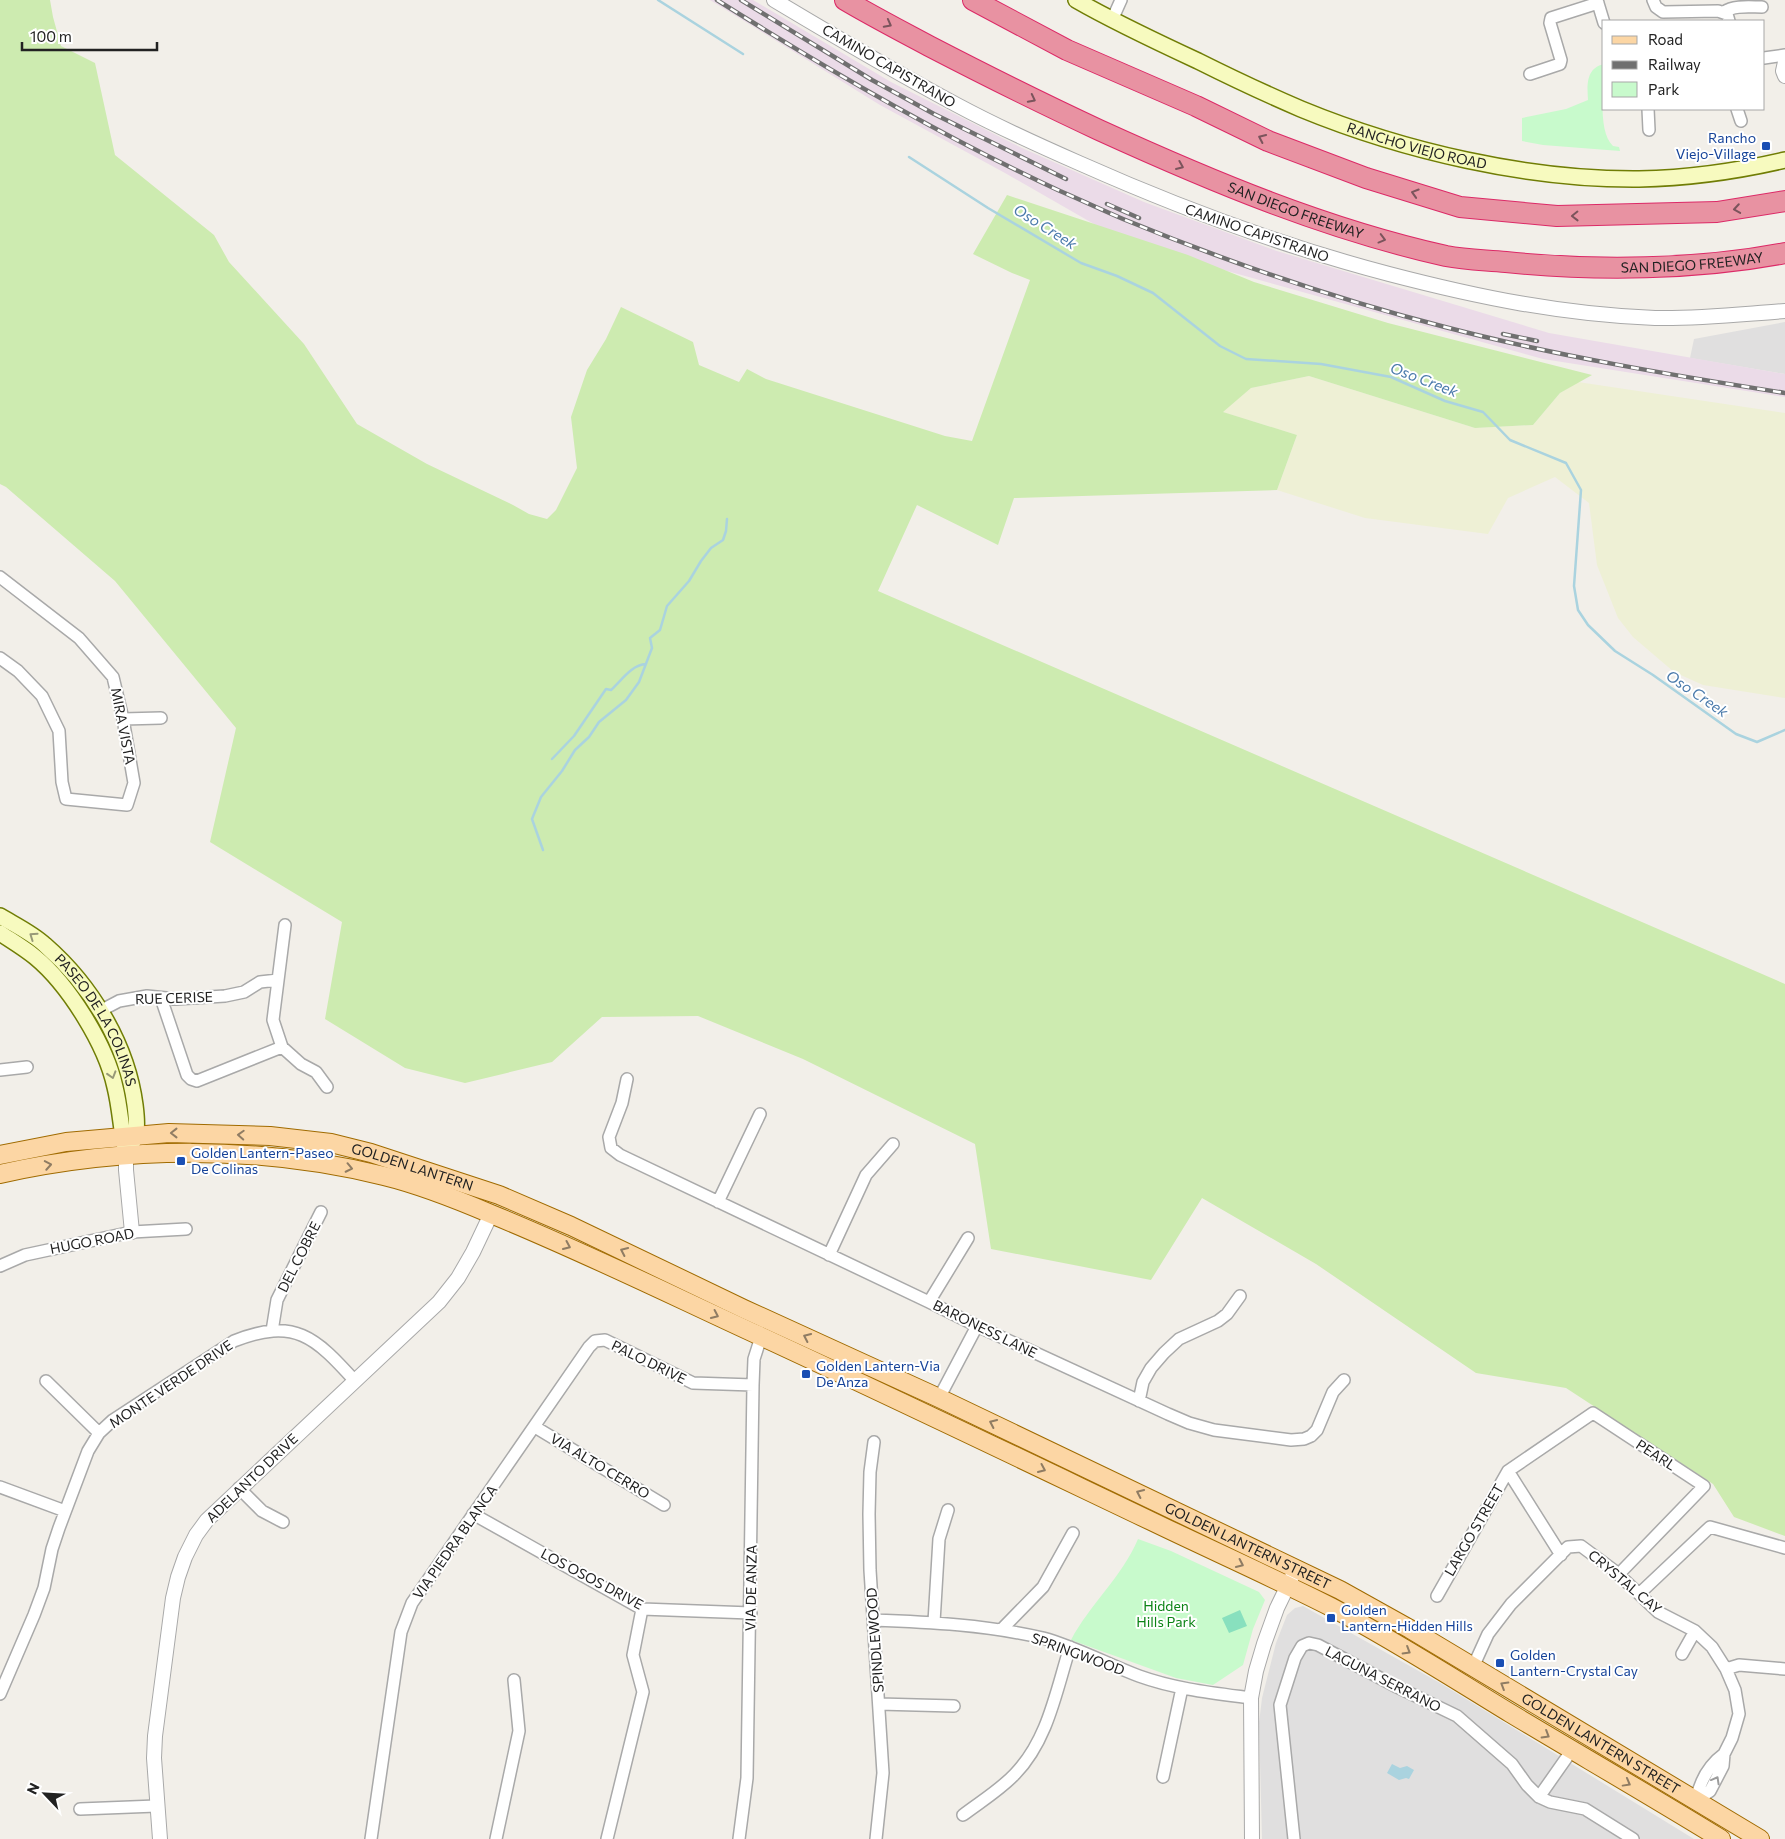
<svg xmlns="http://www.w3.org/2000/svg" width="1785" height="1839" font-family="Commissioner,sans-serif">
<style>
.residential{fill:#e0dfdf}
.industrial{fill:#ebdbe8}
.farmland{fill:#eef0d5}
.grass{fill:#cdebb0}
.park{fill:#c8facc}
.pitch{fill:#88e0be}
.water{fill:#aad3df}
.lines{fill:none;stroke-linecap:round;stroke-linejoin:round}
.stream{stroke:#aad3df;stroke-width:2.5}
.minor-casing{stroke:#a9a9a9;stroke-width:14}
.tertiary-casing{stroke:#a9a9a9;stroke-width:16}
.secondary-casing{stroke:#707d05;stroke-width:18}
.primary-casing{stroke:#a06b00;stroke-width:20}
.motorway-casing{stroke:#dc2a67;stroke-width:22}
.minor{stroke:#fff;stroke-width:11}
.tertiary{stroke:#fff;stroke-width:14}
.secondary{stroke:#f7fabf;stroke-width:15}
.primary{stroke:#fcd6a4;stroke-width:18}
.motorway{stroke:#e892a2;stroke-width:20}
.rail-casing{stroke:#707070;stroke-width:4.5}
.rail{stroke:#fff;stroke-width:2.5;stroke-dasharray:8;stroke-linecap:butt}
.oneway{stroke:#7b545c}
.oneway2{stroke:#979978}
.oneway3{stroke:#8f7c63}
.oneway4{stroke:#9c9c9c}
.transit-dot{fill:#1a4fb4;stroke:#fff;stroke-width:2}
.labels{text-anchor:middle;stroke-width:4;stroke-linejoin:round;paint-order:stroke}
.street-label{font-size:14px;fill:#222;stroke:#fff}
.transit-label{font-size:14px;fill:#164399;stroke:#fff;text-anchor:start}
.park-label{font-size:14px;fill:#0c8416;stroke:#fff}
.water-label{font-size:15px;font-style:italic;fill:#4a7aab;stroke:#fff}
</style>
<rect width="100%" height="100%" fill="#f2efe9"/>
<path class="residential" d="M 1785,322 L 1785,374 L 1690,358 L 1694,339 Z
M 1303,1606 L 1440,1683 L 1694,1839 L 1262,1839 L 1259,1723 L 1262,1698 L 1276,1643 L 1287,1615 L 1295,1608 Z"/>
<path class="industrial" d="M 710,0 L 753,0 L 891,82 L 1022,148 L 1144,202 L 1277,251 L 1549,333 L 1785,374 L 1785,397 L 1543,359 L 1127,243 L 1005,173 L 880,105 Z"/>
<path class="farmland" d="M 1309,376 L 1475,428 L 1533,425 L 1560,393 L 1578,382 L 1785,413 L 1785,698 L 1703,685 L 1674,672 L 1633,637 L 1618,618 L 1597,565 L 1589,503 L 1555,477 L 1508,498 L 1488,534 L 1365,518 L 1277,490 L 1297,435 L 1222,412 L 1251,388 Z"/>
<path class="grass" d="M 0,0 L 50,0 L 53,17 L 61,46 L 95,63 L 115,155 L 214,235 L 229,262 L 304,344 L 357,424 L 427,464 L 513,505 L 529,514 L 547,519 L 556,510 L 577,468 L 571,417 L 587,370 L 606,339 L 621,307 L 693,342 L 699,365 L 739,382 L 747,369 L 766,379 L 945,436 L 972,441 L 1030,280 L 1012,273 L 973,254 L 1007,195 L 1188,255 L 1254,282 L 1388,323 L 1592,375 L 1560,393 L 1533,425 L 1475,428 L 1309,376 L 1251,388 L 1223,412 L 1297,435 L 1277,490 L 1014,498 L 998,545 L 917,505 L 878,591 L 1785,984 L 1785,1536 L 1734,1517 L 1713,1484 L 1566,1388 L 1476,1373 L 1316,1264 L 1202,1198 L 1151,1280 L 991,1249 L 975,1144 L 803,1059 L 698,1016 L 602,1017 L 552,1062 L 465,1083 L 405,1068 L 325,1019 L 342,922 L 210,842 L 236,728 L 115,581 L 6,487 L 0,484 Z"/>
<path class="park" d="M 1604,64 C 1604,85 1597,131 1613,146 L 1619,147 L 1620,151 L 1543,145 L 1522,141 L 1522,118 L 1566,109 L 1588,100 C 1587,85 1586,68 1604,64 Z
M 1138,1539 L 1171,1551 L 1259,1592 L 1265,1600 L 1253,1629 L 1243,1665 L 1213,1685 L 1176,1678 L 1071,1640 C 1090,1604 1122,1577 1138,1539 Z"/>
<path class="pitch" d="M 1240,1610 L 1247,1626 L 1229,1633 L 1222,1618 Z"/>
<path class="water" d="M 1392,1764 L 1400,1768 L 1407,1766 L 1414,1770 L 1409,1779 L 1406,1778 L 1399,1780 L 1387,1773 Z"/>
<g class="lines">
<path class="stream" d="M 658,0 L 743,54
M 909,157 L 988,208 L 1081,263 L 1117,276 L 1153,293 L 1220,346 L 1246,359 L 1321,364 L 1391,377 L 1445,401 L 1483,412 L 1510,440 L 1566,463 L 1581,490 L 1574,586 L 1578,610 L 1588,625 L 1615,651 L 1653,675 L 1736,734 L 1757,742 L 1785,730
M 552,759 L 574,736 L 606,689 L 611,690 C 622,680 631,665 646,664
M 543,850 L 532,819 L 541,797 L 562,771 L 575,750 L 589,737 L 599,722 L 626,700 L 639,682 L 652,648 L 650,638 L 660,630 L 667,606 L 689,581 L 701,561 L 711,548 L 723,540 L 726,531 L 727,519"/>
<defs>
<path id="minor" d="M 1597,0 L 1604,23
M 1653,0 L 1656,7 L 1663,12 L 1718,11 L 1727,14 L 1729,21
M 1724,12 C 1734,5 1750,7 1762,7
M 1112,20 L 1121,0
M 1764,58 L 1785,55
M 1530,74 L 1560,64 L 1561,60 L 1550,23 L 1551,18 L 1598,3
M 1648,109 L 1649,130
M 1737,109 L 1741,121
M 0,577 L 79,638 L 113,677 L 123,719 L 134,783 L 127,805 L 66,799 L 62,782 L 59,731 L 42,696 L 18,671 L 0,658
M 123,719 L 161,718
M 285,925 L 273,1020 L 282,1047 L 301,1064 L 316,1072 L 327,1087
M 161,998 L 187,1075 L 191,1079 L 197,1081 L 282,1047
M 100,1011 L 119,1001 L 147,996 L 176,999 L 225,996 L 244,992 L 260,982 L 278,980
M 0,1070 L 27,1067
M 627,1079 L 622,1103 L 609,1137 L 611,1148 L 620,1155 L 929,1302 L 977,1326 L 1168,1414 L 1189,1423 L 1214,1430 L 1291,1440 L 1304,1439 L 1311,1436 L 1317,1430 L 1333,1392 L 1344,1380
M 718,1202 L 760,1114
M 829,1255 L 866,1175 L 893,1144
M 0,1266 L 25,1255 L 132,1232 L 186,1229
M 929,1302 L 968,1238
M 272,1331 L 277,1300 L 321,1212
M 46,1381 L 99,1433
M 939,1398 L 977,1326
M 1139,1401 L 1143,1382 L 1151,1368 L 1164,1353 L 1179,1339 L 1218,1321 L 1227,1314 L 1240,1296
M 535,1427 L 664,1505
M 874,1442 L 870,1472 L 869,1514 L 870,1570 L 883,1773 L 876,1839
M 1508,1471 L 1561,1555
M 0,1487 L 65,1511
M 239,1488 L 262,1511 L 283,1522
M 473,1514 L 642,1609 L 751,1613
M 1639,1594 L 1710,1527 L 1785,1548
M 1437,1596 L 1508,1471 L 1593,1413 L 1704,1486 L 1619,1574
M 873,1620 C 930,1622 987,1625 1043,1638 C 1076,1647 1107,1664 1139,1676 C 1175,1689 1213,1693 1251,1698
M 934,1622 L 939,1539 L 948,1510
M 1002,1629 L 1043,1587 L 1073,1533
M 1682,1654 L 1695,1631
M 1473,1667 L 1488,1634 L 1511,1604 L 1568,1547 L 1581,1546 L 1616,1572 L 1658,1612 L 1695,1631 L 1712,1647 L 1726,1669 L 1735,1690 L 1739,1714 L 1732,1738 L 1724,1754 L 1723,1766 L 1710,1791 L 1696,1800
M 1726,1669 L 1739,1665 L 1785,1669
M 0,1694 L 34,1615 L 44,1588 L 52,1549 L 59,1528 L 88,1451 L 99,1433 L 113,1420 L 234,1341 C 295,1317 315,1337 355,1381
M 879,1704 L 954,1706
M 1163,1777 L 1182,1688
M 1539,1797 L 1572,1750
M 1696,1800 C 1700,1781 1709,1765 1724,1754
M 80,1809 L 156,1806
M 963,1815 C 980,1802 1000,1790 1015,1774 C 1048,1740 1056,1691 1070,1647
M 371,1839 L 401,1632 L 412,1603 L 589,1347 L 595,1341 L 605,1340 L 693,1383 L 753,1385
M 496,1839 L 519,1731 L 514,1680
M 607,1839 L 643,1692 L 633,1655 L 642,1609
M 739,1839 L 747,1778 L 753,1385 L 754,1359 L 761,1337
M 1294,1839 L 1280,1705 L 1295,1658 L 1302,1646 L 1309,1643 L 1318,1645 L 1397,1687 L 1457,1716 L 1512,1764 L 1527,1785 L 1539,1797 L 1550,1802 L 1585,1809 L 1633,1839"/>
<path id="tertiary" d="M 774,0 C 834,36 895,72 957,105 C 996,126 1038,145 1079,163 C 1180,208 1282,246 1389,274 C 1477,297 1565,315 1655,318 C 1699,319 1742,314 1785,311
M 1785,62 L 1783,71 L 1785,76
M 126,1154 L 126,1170 L 132,1232
M 160,1839 L 154,1758 L 155,1736 L 173,1598 L 178,1577 L 185,1557 L 196,1535 L 207,1520 L 439,1302 L 458,1278 L 473,1252 L 491,1214
M 1252,1839 L 1251,1698 L 1256,1671 L 1264,1644 L 1277,1608 L 1292,1577"/>
<g id="secondary">
<path id="s1" d="M 1076,0 C 1116,23 1157,42 1198,61 C 1232,78 1266,94 1301,109 C 1403,151 1528,180 1639,179 C 1687,178 1738,171 1785,160"/>
<path id="s2" d="M 0,916 C 15,925 32,933 45,945 C 91,985 127,1044 135,1105 C 137,1121 138,1132 131,1146"/>
<path d="M 0,933 C 12,941 24,948 35,957 C 69,985 106,1045 115,1087 C 120,1107 121,1128 125,1148"/>
</g>
<g id="primary">
<path id="s3" d="M 0,1155 L 66,1142 L 169,1133 L 270,1136 L 331,1143 L 371,1153 L 499,1195 L 571,1226 L 744,1309 L 939,1398 L 1340,1590 L 1410,1629 L 1760,1839"/>
<path d="M 0,1174 C 126,1146 258,1145 384,1176 C 421,1185 456,1199 491,1214 C 582,1251 669,1294 758,1335 C 890,1396 1021,1459 1151,1521 C 1211,1550 1272,1577 1331,1607 C 1392,1639 1451,1677 1510,1713 C 1580,1755 1651,1796 1721,1839"/>
</g>
<g id="motorway">
<path id="s4" d="M 845,0 C 872,16 901,31 929,46 C 985,75 1041,103 1099,130 C 1211,181 1325,229 1446,256 C 1466,260 1486,260 1506,262 C 1595,271 1697,270 1785,253"/>
<path d="M 973,0 L 1067,50 L 1196,106 L 1268,141 L 1366,178 L 1460,207 L 1557,216 L 1717,212 L 1785,201"/>
</g>
</defs>
<use href="#minor" class="minor-casing"/>
<use href="#tertiary" class="tertiary-casing"/>
<use href="#secondary" class="secondary-casing"/>
<use href="#primary" class="primary-casing"/>
<use href="#motorway" class="motorway-casing"/>
<use href="#minor" class="minor"/>
<use href="#tertiary" class="tertiary"/>
<use href="#secondary" class="secondary"/>
<use href="#primary" class="primary"/>
<use href="#motorway" class="motorway"/>
<defs>
<path id="rail" d="M 717,0 C 828,70 941,136 1060,191 C 1081,200 1102,210 1123,219 C 1228,262 1335,299 1445,327 C 1557,356 1671,375 1785,393
M 741,0 L 872,80 L 934,114 L 1066,179
M 1107,204 L 1139,218
M 1503,334 L 1537,341"/>
</defs>
<use href="#rail" class="rail-casing"/>
<use href="#rail" class="rail"/>
</g>
<defs><path id="oneway-chevron" d="M-2-3.5L2.5 0L-2 3.5" fill="none" stroke-width="1.6" stroke-linecap="round" stroke-linejoin="round" transform="scale(1.25)"/></defs>
<g class="oneway">
<use href="#oneway-chevron" transform="translate(888 24) rotate(28)"/>
<use href="#oneway-chevron" transform="translate(1032 99) rotate(27)"/>
<use href="#oneway-chevron" transform="translate(1262 138) rotate(-155)"/>
<use href="#oneway-chevron" transform="translate(1180 166) rotate(23)"/>
<use href="#oneway-chevron" transform="translate(1415 193) rotate(-163)"/>
<use href="#oneway-chevron" transform="translate(1737 209) rotate(171)"/>
<use href="#oneway-chevron" transform="translate(1575 216) rotate(179)"/>
<use href="#oneway-chevron" transform="translate(1382 239) rotate(15)"/>
</g>
<g class="oneway2">
<use href="#oneway-chevron" transform="translate(33 936) rotate(-145)"/>
<use href="#oneway-chevron" transform="translate(112 1075) rotate(73)"/>
</g>
<g class="oneway3">
<use href="#oneway-chevron" transform="translate(174 1133) rotate(180)"/>
<use href="#oneway-chevron" transform="translate(241 1135) rotate(-177)"/>
<use href="#oneway-chevron" transform="translate(48 1165) rotate(-10)"/>
<use href="#oneway-chevron" transform="translate(349 1168) rotate(12)"/>
<use href="#oneway-chevron" transform="translate(567 1246) rotate(24)"/>
<use href="#oneway-chevron" transform="translate(624 1251) rotate(-155)"/>
<use href="#oneway-chevron" transform="translate(715 1315) rotate(25)"/>
<use href="#oneway-chevron" transform="translate(807 1337) rotate(-155)"/>
<use href="#oneway-chevron" transform="translate(993 1423) rotate(-155)"/>
<use href="#oneway-chevron" transform="translate(1042 1469) rotate(24)"/>
<use href="#oneway-chevron" transform="translate(1140 1493) rotate(-155)"/>
<use href="#oneway-chevron" transform="translate(1240 1564) rotate(25)"/>
<use href="#oneway-chevron" transform="translate(1407 1651) rotate(31)"/>
<use href="#oneway-chevron" transform="translate(1504 1685) rotate(-149)"/>
<use href="#oneway-chevron" transform="translate(1546 1735) rotate(31)"/>
<use href="#oneway-chevron" transform="translate(1627 1783) rotate(29)"/>
</g>
<use class="oneway4" href="#oneway-chevron" transform="translate(1716 1780) rotate(-61)"/>
<g class="transit-dot">
<rect x="1761" y="141" width="10" height="10" rx="2.5"/>
<rect x="176" y="1156" width="10" height="10" rx="2.5"/>
<rect x="801" y="1369" width="10" height="10" rx="2.5"/>
<rect x="1326" y="1613" width="10" height="10" rx="2.5"/>
<rect x="1495" y="1658" width="10" height="10" rx="2.5"/>
</g>
<g class="labels">
<g class="street-label">
<text transform="translate(889 66) rotate(30)" y="5">CAMINO CAPISTRANO</text>
<text dy="5" stroke="none"><textPath href="#s1" startOffset="372">RANCHO VIEJO ROAD</textPath></text>
<text dy="5" stroke="none"><textPath href="#s4" startOffset="498">SAN DIEGO FREEWAY</textPath></text>
<text transform="translate(1257 233) rotate(19)" y="5">CAMINO CAPISTRANO</text>
<text dy="5" stroke="none"><textPath href="#s4" startOffset="902">SAN DIEGO FREEWAY</textPath></text>
<text transform="translate(123 726) rotate(79)" y="5">MIRA VISTA</text>
<text transform="translate(174 998) rotate(-2)" y="5">RUE CERISE</text>
<text dy="5" stroke="none"><textPath href="#s2" startOffset="146">PASEO DE LA COLINAS</textPath></text>
<text dy="5" stroke="none"><textPath href="#s3" startOffset="418">GOLDEN LANTERN</textPath></text>
<text transform="translate(92 1241) rotate(-11)" y="5">HUGO ROAD</text>
<text transform="translate(299 1257) rotate(-63)" y="5">DEL COBRE</text>
<text transform="translate(985 1329) rotate(26)" y="5">BARONESS LANE</text>
<text transform="translate(649 1362) rotate(26)" y="5">PALO DRIVE</text>
<text transform="translate(171 1384) rotate(-34)" y="5">MONTE VERDE DRIVE</text>
<text transform="translate(1656 1455) rotate(33)" y="5">PEARL</text>
<text transform="translate(600 1466) rotate(31)" y="5">VIA ALTO CERRO</text>
<text transform="translate(252 1478) rotate(-44)" y="5">ADELANTO DRIVE</text>
<text transform="translate(1474 1530) rotate(-60)" y="5">LARGO STREET</text>
<text transform="translate(455 1542) rotate(-55)" y="5">VIA PIEDRA BLANCA</text>
<text dy="5" stroke="none"><textPath href="#s3" startOffset="1336">GOLDEN LANTERN STREET</textPath></text>
<text transform="translate(592 1579) rotate(28)" y="5">LOS OSOS DRIVE</text>
<text transform="translate(1625 1582) rotate(40)" y="5">CRYSTAL CAY</text>
<text transform="translate(751 1588) rotate(-89)" y="5">VIA DE ANZA</text>
<text transform="translate(875 1640) rotate(-94)" y="5">SPINDLEWOOD</text>
<text transform="translate(1078 1654) rotate(20)" y="5">SPRINGWOOD</text>
<text transform="translate(1383 1679) rotate(27)" y="5">LAGUNA SERRANO</text>
<text dy="5" stroke="none"><textPath href="#s3" startOffset="1741">GOLDEN LANTERN STREET</textPath></text>
</g>
<g class="transit-label">
<text x="1756" y="143" text-anchor="end">Rancho<tspan x="1756" dy="16">Viejo-Village</tspan></text>
<text x="191" y="1158">Golden Lantern-Paseo<tspan x="191" dy="16">De Colinas</tspan></text>
<text x="816" y="1371">Golden Lantern-Via<tspan x="816" dy="16">De Anza</tspan></text>
<text x="1341" y="1615">Golden<tspan x="1341" dy="16">Lantern-Hidden Hills</tspan></text>
<text x="1510" y="1660">Golden<tspan x="1510" dy="16">Lantern-Crystal Cay</tspan></text>
</g>
<g class="park-label">
<text x="1166" y="1611">Hidden<tspan x="1166" dy="16">Hills Park</tspan></text>
</g>
<g class="water-label">
<text transform="translate(1045 227) rotate(32)" y="5">Oso Creek</text>
<text transform="translate(1424 380) rotate(21)" y="5">Oso Creek</text>
<text transform="translate(1697 694) rotate(34)" y="5">Oso Creek</text>
</g>
</g>
<rect x="1602" y="20" width="162" height="90" fill="#ffffff" stroke="#a7a7a7"/>
<rect x="1612" y="36" width="25" height="8" fill="#fcd6a4" stroke="#a7a7a7"/>
<text x="1648" y="45" font-size="15" fill="#222222">Road</text>
<rect x="1612" y="61" width="25" height="8" fill="#707070" stroke="#a7a7a7"/>
<text x="1648" y="70" font-size="15" fill="#222222">Railway</text>
<rect x="1612" y="82" width="25" height="15" fill="#c8facc" stroke="#a7a7a7"/>
<text x="1648" y="95" font-size="15" fill="#222222">Park</text>
<g transform="translate(45 1794) rotate(295)" stroke="#ffffff" stroke-width="4" paint-order="stroke">
<path d="M0-4L9 19L0 12L-9 19Z" fill="#222222"/>
<text y="-8" font-size="14" font-weight="bold" text-anchor="middle" fill="#222222">N</text>
</g>
<path d="M22 42v8h135v-8" fill="none" stroke="#222222" stroke-width="2.5"/>
<text x="30" y="42" font-size="15" fill="#222222" stroke="#ffffff" stroke-width="4" paint-order="stroke">100 m</text>
</svg>
